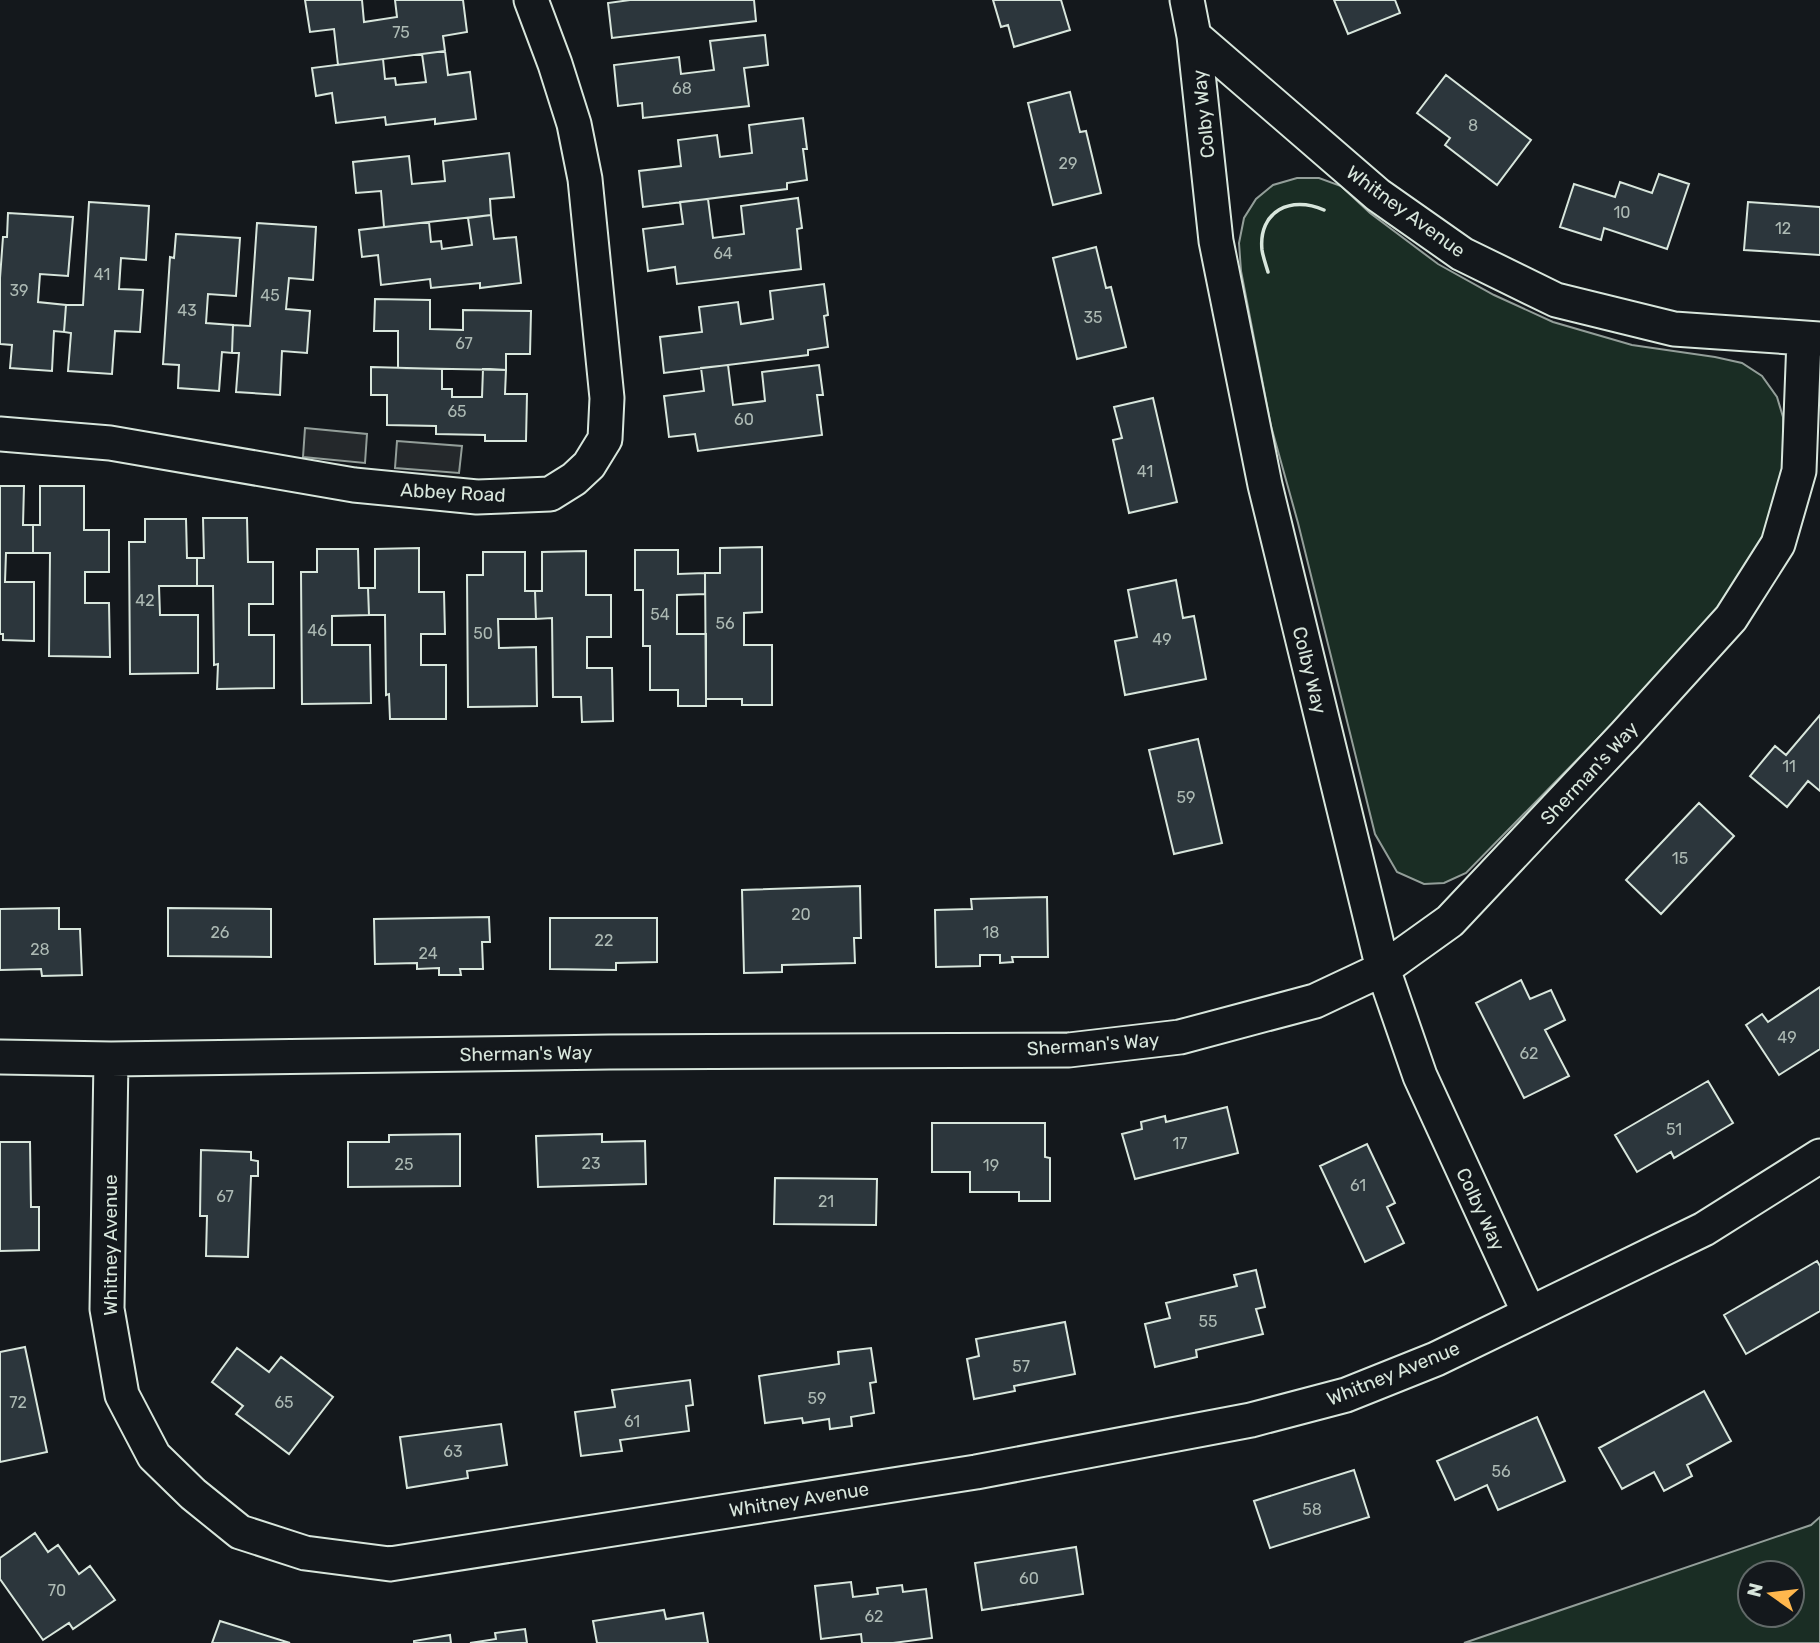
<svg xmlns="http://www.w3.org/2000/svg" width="1820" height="1643" font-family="Rubik,sans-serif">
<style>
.green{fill:#1a2d24;stroke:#939e99;stroke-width:2;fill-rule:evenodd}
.parking{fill:#24282b;stroke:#939e99;stroke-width:2}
.building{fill:#2c363c;stroke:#d8e6dc;stroke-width:2}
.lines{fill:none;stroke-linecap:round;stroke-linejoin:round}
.minor-casing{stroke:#d8e6dc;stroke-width:37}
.minor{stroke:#14181c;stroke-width:33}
.wall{stroke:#d8e6dc;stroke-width:3.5}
.labels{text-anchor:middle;stroke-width:5;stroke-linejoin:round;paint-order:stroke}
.number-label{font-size:16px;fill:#adbab4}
.street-label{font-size:19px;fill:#d8e6dc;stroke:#14181c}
</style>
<rect width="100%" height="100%" fill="#14181c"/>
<path class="green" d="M 1297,178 L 1319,178 L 1341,186 L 1370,213 L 1438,264 L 1494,295 L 1553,322 L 1632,345 L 1715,357 L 1742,363 L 1762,376 L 1777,397 L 1783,417 L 1784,478 L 1771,526 L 1714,620 L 1466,873 L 1444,883 L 1424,884 L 1397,872 L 1375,834 L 1298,523 L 1271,426 L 1241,271 L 1239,243 L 1244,218 L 1256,199 L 1273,185 Z
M 1820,1517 L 1820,1643 L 1464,1643 L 1811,1525 ZM 1750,1573 L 1792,1573 L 1792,1615 L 1750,1615 Z"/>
<path class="parking" d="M 305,428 L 367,434 L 365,463 L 303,457 Z
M 397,441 L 462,446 L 459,473 L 395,468 Z"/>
<path class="building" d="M 305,0 L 362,0 L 364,22 L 397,17 L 395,0 L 463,0 L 467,32 L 443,36 L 445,51 L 338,65 L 334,29 L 310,32 Z
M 630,0 L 754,0 L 756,21 L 612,38 L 608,3 Z
M 993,0 L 1061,0 L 1070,30 L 1014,47 L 1008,25 L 1001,27 Z
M 1334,0 L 1395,0 L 1400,13 L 1348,34 Z
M 765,35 L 768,65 L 744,68 L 749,106 L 643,118 L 642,103 L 618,106 L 614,65 L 679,57 L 681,74 L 714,70 L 710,41 Z
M 445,51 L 448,75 L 470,72 L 476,119 L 435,124 L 435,119 L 386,125 L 385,117 L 336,123 L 332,93 L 316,96 L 312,68 L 383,59 L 385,79 L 395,78 L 396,85 L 426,82 L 422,54 Z
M 1446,75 L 1531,140 L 1497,185 L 1445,145 L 1450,138 L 1417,113 Z
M 1070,92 L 1080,132 L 1086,131 L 1101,193 L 1053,205 L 1028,103 Z
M 803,118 L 807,149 L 803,149 L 807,180 L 787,183 L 787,189 L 643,207 L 639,171 L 681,166 L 678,140 L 717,135 L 720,157 L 752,153 L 749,125 Z
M 509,153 L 514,197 L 490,199 L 491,215 L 384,227 L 381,191 L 356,193 L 353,162 L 409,156 L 412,184 L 445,181 L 443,161 Z
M 1659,174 L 1689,184 L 1667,249 L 1604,228 L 1601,240 L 1560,227 L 1574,184 L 1615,197 L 1620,182 L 1652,193 Z
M 798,198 L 802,228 L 797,229 L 801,269 L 677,284 L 675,267 L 648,271 L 643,229 L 683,224 L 680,202 L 708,199 L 713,238 L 744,234 L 741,206 Z
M 89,202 L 149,206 L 146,260 L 121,258 L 119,289 L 143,290 L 140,332 L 115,331 L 112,374 L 68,371 L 71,333 L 64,332 L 66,305 L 83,305 Z
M 1748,202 L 1820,207 L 1820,255 L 1744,250 Z
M 8,213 L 73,217 L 68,276 L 40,274 L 38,302 L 66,305 L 64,332 L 54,331 L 52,371 L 10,368 L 12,345 L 0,344 L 0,278 L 3,237 L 7,237 Z
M 491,215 L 494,239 L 516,237 L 521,283 L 480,288 L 480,283 L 431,288 L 430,279 L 381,285 L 378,255 L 362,257 L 359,230 L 429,222 L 431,242 L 441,241 L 442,249 L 472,245 L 468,218 Z
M 257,223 L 316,227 L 313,280 L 289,278 L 286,309 L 310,311 L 307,353 L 282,351 L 280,395 L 236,392 L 239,353 L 232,353 L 233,325 L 250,326 Z
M 176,234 L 240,238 L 236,296 L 208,294 L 206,323 L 233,325 L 232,353 L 222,352 L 219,391 L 178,388 L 179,365 L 163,364 L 170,257 L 174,258 Z
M 1096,247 L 1106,288 L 1111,287 L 1126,347 L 1077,359 L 1053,258 Z
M 824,284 L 828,315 L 824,316 L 828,347 L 808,350 L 808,355 L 664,373 L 660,337 L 702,332 L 699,307 L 738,302 L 741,324 L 773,319 L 770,291 Z
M 375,299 L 430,300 L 430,329 L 463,330 L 463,310 L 531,311 L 530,354 L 506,354 L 506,370 L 398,368 L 398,331 L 374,331 Z
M 728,365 L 733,405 L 765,401 L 762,372 L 819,365 L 823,395 L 817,395 L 822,435 L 698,451 L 695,434 L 669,437 L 664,396 L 704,391 L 701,368 Z
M 371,367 L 442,369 L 442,389 L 452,389 L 452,397 L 482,397 L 483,369 L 506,370 L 505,394 L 527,394 L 526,441 L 485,441 L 485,435 L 436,434 L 436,426 L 387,425 L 387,395 L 371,395 Z
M 1153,398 L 1177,502 L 1129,513 L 1113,440 L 1122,438 L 1114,407 Z
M 0,486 L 24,486 L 23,525 L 33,525 L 33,553 L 6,553 L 5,582 L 34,582 L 34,641 L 3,640 L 3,634 L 0,634 Z
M 40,486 L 84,486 L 84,530 L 109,530 L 109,572 L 85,572 L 85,603 L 109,603 L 110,657 L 49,656 L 50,553 L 33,553 L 33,525 L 40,525 Z
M 203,518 L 247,518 L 248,562 L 273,562 L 273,604 L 249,604 L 249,635 L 274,635 L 274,688 L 217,689 L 218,664 L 214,665 L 213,586 L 197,586 L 197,558 L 204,558 Z
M 145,519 L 186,519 L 187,558 L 197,558 L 197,586 L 159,586 L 160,615 L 198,615 L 198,673 L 130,674 L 129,542 L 145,542 Z
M 762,547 L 762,612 L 744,613 L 744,645 L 772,645 L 772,705 L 742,705 L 742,699 L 706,699 L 705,573 L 720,573 L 720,548 Z
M 419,548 L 419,592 L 444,592 L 445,634 L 421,634 L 421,665 L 446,665 L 446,719 L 390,719 L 389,694 L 386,695 L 385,615 L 369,615 L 368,588 L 375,588 L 375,549 Z
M 317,549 L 358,549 L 359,588 L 368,588 L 369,615 L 332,616 L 332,645 L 370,645 L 371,703 L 302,704 L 301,572 L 317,572 Z
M 635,550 L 678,550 L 678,574 L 705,573 L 705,594 L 677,595 L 677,634 L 706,634 L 706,706 L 678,706 L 678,690 L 650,690 L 650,646 L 643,646 L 643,590 L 635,590 Z
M 586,551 L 586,595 L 611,595 L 611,637 L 587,637 L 587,668 L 612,668 L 613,721 L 582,722 L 581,697 L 553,697 L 552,618 L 536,619 L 535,591 L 542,591 L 542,552 Z
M 483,552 L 525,552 L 525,591 L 535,591 L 536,619 L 498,619 L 499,648 L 536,647 L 537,706 L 468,707 L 467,575 L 483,575 Z
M 1176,580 L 1183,618 L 1194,616 L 1206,679 L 1125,695 L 1115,641 L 1137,637 L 1128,590 Z
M 1820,715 L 1820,791 L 1808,781 L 1787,807 L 1750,776 L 1775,746 L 1786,755 Z
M 1198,739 L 1222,843 L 1174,854 L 1149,750 Z
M 1699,803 L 1734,836 L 1661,914 L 1626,880 Z
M 860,886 L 861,938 L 854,938 L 855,963 L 782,965 L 782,972 L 744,973 L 742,890 Z
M 1047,897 L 1048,957 L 1012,957 L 1013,962 L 1000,963 L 1000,955 L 980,955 L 980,966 L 936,967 L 935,910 L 972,909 L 971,899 Z
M 59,908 L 59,929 L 80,929 L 82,975 L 42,976 L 41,969 L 0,970 L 0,909 Z
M 168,908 L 271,909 L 271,957 L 168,956 Z
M 489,917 L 490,942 L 482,942 L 483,969 L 460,969 L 461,975 L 439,975 L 439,968 L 417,969 L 417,963 L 375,964 L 374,919 Z
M 550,918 L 657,918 L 657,962 L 616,963 L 616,970 L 550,969 Z
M 1521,980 L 1530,999 L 1551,990 L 1565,1020 L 1545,1030 L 1569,1076 L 1524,1098 L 1476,1003 Z
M 1820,987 L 1820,1049 L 1779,1075 L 1746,1025 L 1762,1014 L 1768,1022 Z
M 1708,1081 L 1733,1123 L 1674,1158 L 1671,1152 L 1637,1172 L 1615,1135 Z
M 1227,1107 L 1238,1153 L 1135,1179 L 1122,1134 L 1142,1129 L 1141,1122 L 1165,1116 L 1166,1122 Z
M 932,1123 L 1045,1123 L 1045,1157 L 1050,1158 L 1050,1201 L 1019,1201 L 1019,1192 L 970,1192 L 970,1172 L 932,1172 Z
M 460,1134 L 460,1186 L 348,1187 L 348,1142 L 389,1142 L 389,1135 Z
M 602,1134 L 602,1142 L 645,1141 L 646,1184 L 538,1187 L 536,1136 Z
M 0,1142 L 30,1142 L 31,1207 L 39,1207 L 39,1250 L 0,1251 Z
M 1367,1144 L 1395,1203 L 1387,1207 L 1404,1243 L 1365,1262 L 1320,1166 Z
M 201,1150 L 251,1152 L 251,1160 L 258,1161 L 258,1176 L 251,1176 L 248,1257 L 206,1256 L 207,1216 L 200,1216 Z
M 775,1178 L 877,1179 L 876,1225 L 774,1224 Z
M 1817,1261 L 1820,1266 L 1820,1311 L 1746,1354 L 1724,1315 Z
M 1256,1270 L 1265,1307 L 1256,1309 L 1263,1334 L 1196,1350 L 1197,1357 L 1155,1367 L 1145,1324 L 1170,1318 L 1166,1303 L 1237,1286 L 1234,1275 Z
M 1065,1322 L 1075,1374 L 1014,1386 L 1015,1391 L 974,1399 L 967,1359 L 979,1356 L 976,1339 Z
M 25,1347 L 47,1452 L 0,1462 L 0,1352 Z
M 237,1348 L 269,1372 L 281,1357 L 333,1397 L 289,1454 L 236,1414 L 243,1406 L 212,1382 Z
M 871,1348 L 876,1382 L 870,1383 L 874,1413 L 851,1417 L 852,1426 L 830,1429 L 829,1419 L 803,1423 L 802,1418 L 765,1423 L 759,1376 L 839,1364 L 838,1352 Z
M 690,1380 L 693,1405 L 686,1406 L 689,1431 L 620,1440 L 622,1451 L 581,1456 L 575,1412 L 615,1407 L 612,1390 Z
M 1704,1391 L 1731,1441 L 1687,1465 L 1692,1476 L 1664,1491 L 1654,1472 L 1622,1489 L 1599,1448 Z
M 1537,1417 L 1565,1481 L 1498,1510 L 1487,1485 L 1455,1500 L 1437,1461 Z
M 501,1424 L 507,1465 L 467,1471 L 468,1478 L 407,1488 L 400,1437 Z
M 1354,1470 L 1369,1517 L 1270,1548 L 1254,1501 Z
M 35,1533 L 48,1552 L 58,1545 L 79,1574 L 90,1566 L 115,1600 L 73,1629 L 69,1623 L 43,1640 L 0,1579 L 0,1558 Z
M 1076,1547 L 1083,1594 L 982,1610 L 975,1563 Z
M 851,1582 L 853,1597 L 878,1594 L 877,1588 L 902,1585 L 903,1592 L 926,1589 L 932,1638 L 893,1643 L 862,1643 L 861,1634 L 821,1639 L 815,1586 Z
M 664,1610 L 666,1619 L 703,1613 L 708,1643 L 597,1643 L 593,1621 Z
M 220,1621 L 290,1643 L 212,1643 Z
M 525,1629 L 527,1643 L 470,1643 L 496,1639 L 495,1633 Z
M 450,1635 L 451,1643 L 414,1643 L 414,1641 Z"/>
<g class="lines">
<defs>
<path id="minor" d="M 1187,0 L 1194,36 L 1216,241 L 1265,485 L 1383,969 L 1420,1076 L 1529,1313
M 1194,36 L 1378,195 L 1462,254 L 1556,300 L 1674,329 L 1820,339
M 0,434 L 110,443 L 354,485 L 477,497 L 550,494 L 574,479 L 589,465 L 605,439 L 607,398 L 585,179 L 574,124 L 555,64 L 531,0
M 0,1057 L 111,1059 L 609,1052 L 1069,1050 L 1180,1037 L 1315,1001 L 1383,969 L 1450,921 L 1625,735 L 1731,618 L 1778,544 L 1799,471 L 1804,339
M 111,1059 L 107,1309 L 122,1395 L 154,1456 L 193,1494 L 240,1532 L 305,1553 L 390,1564 L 976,1472 L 1251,1420 L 1346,1395 L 1436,1359 L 1704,1229 L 1820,1156"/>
</defs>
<use href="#minor" class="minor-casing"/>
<use href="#minor" class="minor"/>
<path class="wall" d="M 1268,272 C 1266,265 1263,257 1262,250 C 1258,211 1291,195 1324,210"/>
</g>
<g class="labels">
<g class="number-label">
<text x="401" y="38">75</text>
<text x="682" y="94">68</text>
<text x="1473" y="131">8</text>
<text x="1068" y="169">29</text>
<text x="1622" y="218">10</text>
<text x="1783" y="234">12</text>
<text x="723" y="259">64</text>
<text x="102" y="280">41</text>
<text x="19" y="296">39</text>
<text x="270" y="301">45</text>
<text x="187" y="316">43</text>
<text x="1093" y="323">35</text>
<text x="464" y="349">67</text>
<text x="457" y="417">65</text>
<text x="744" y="425">60</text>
<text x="1145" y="477">41</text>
<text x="145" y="606">42</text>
<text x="660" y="620">54</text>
<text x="725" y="629">56</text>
<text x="317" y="636">46</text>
<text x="483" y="639">50</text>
<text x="1162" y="645">49</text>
<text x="1789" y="772">11</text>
<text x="1186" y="803">59</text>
<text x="1680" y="864">15</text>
<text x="801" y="920">20</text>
<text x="220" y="938">26</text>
<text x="991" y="938">18</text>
<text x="604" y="946">22</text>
<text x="40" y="955">28</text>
<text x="428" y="959">24</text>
<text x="1787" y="1043">49</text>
<text x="1529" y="1059">62</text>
<text x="1674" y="1135">51</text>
<text x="1180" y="1149">17</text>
<text x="591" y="1169">23</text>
<text x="404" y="1170">25</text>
<text x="991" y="1171">19</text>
<text x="1358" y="1191">61</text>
<text x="225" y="1202">67</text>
<text x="826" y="1207">21</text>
<text x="1208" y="1327">55</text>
<text x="1021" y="1372">57</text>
<text x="817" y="1404">59</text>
<text x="18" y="1408">72</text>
<text x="284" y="1408">65</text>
<text x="632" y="1427">61</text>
<text x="453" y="1457">63</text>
<text x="1501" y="1477">56</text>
<text x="1312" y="1515">58</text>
<text x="1029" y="1584">60</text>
<text x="57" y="1596">70</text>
<text x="874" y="1622">62</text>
</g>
<g class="street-label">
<text transform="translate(1203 114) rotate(-96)" y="7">Colby Way</text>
<text transform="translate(1406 211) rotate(36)" y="7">Whitney Avenue</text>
<text transform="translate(453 492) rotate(3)" y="7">Abbey Road</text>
<text transform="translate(1310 670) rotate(76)" y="7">Colby Way</text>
<text transform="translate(1589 773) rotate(-47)" y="7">Sherman's Way</text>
<text transform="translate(1093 1044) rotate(-4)" y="7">Sherman's Way</text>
<text transform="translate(526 1053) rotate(-1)" y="7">Sherman's Way</text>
<text transform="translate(1481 1209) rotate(65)" y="7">Colby Way</text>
<text transform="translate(110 1245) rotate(-90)" y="7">Whitney Avenue</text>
<text transform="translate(1393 1373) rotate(-22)" y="7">Whitney Avenue</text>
<text transform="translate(799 1499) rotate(-9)" y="7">Whitney Avenue</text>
</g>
</g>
<g transform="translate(1771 1594) rotate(284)"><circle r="33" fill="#14181c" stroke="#626a69" stroke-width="2"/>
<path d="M0-5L12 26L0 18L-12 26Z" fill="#ffb74d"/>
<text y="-10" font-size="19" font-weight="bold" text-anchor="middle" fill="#d8e6dc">N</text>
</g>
</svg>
